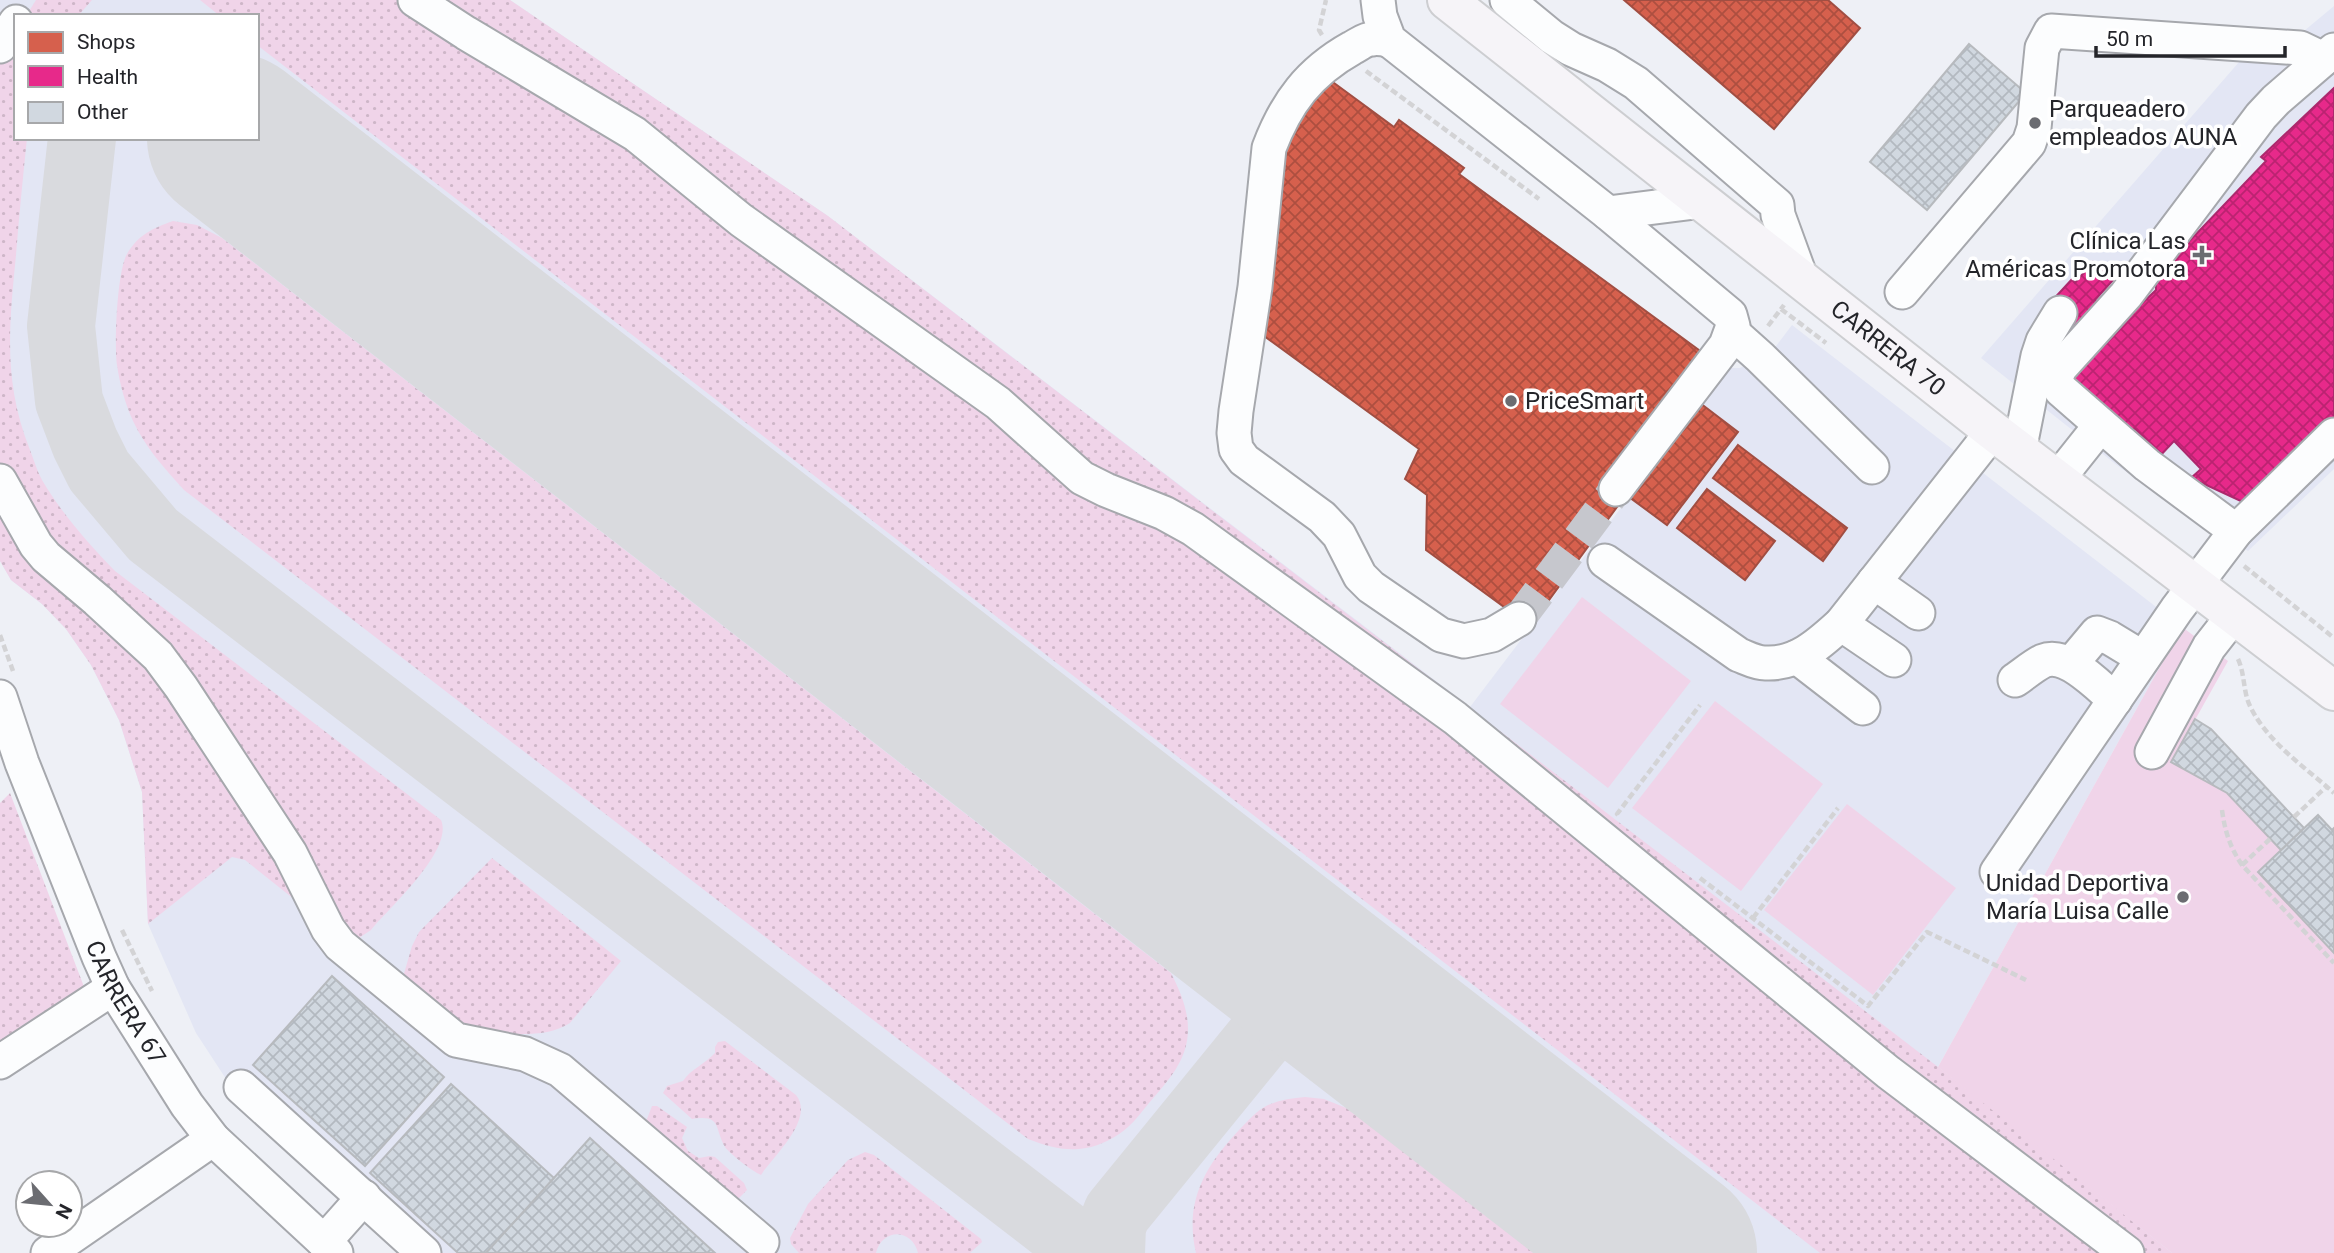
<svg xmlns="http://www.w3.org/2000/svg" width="2334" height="1253" font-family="Roboto,sans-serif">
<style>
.built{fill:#e3e6f4;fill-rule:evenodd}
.green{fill:url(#green-dots)}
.pitch{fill:#f0d4e9}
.shops{fill:url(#shops-cross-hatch);stroke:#a14e42;stroke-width:2}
.health{fill:url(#health-cross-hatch);stroke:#ac286d;stroke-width:2}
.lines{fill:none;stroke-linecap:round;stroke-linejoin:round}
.taxiway{stroke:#d9dade;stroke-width:68}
.runway{stroke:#d9dade;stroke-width:170}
.building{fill:url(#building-cross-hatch);stroke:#b7babe;stroke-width:2}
.minor-tunnel{stroke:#c6c7cd;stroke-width:33;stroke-dasharray:33 17;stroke-linecap:butt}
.minor-casing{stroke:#a6a8ad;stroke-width:37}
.major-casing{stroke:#cdced1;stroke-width:42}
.path{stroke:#d3d3d5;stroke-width:4.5;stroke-dasharray:7 3.5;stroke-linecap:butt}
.minor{stroke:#fcfdfe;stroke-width:33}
.major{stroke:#f6f4f8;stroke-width:38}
.poi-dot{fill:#6b6c71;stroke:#fff;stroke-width:2.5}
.labels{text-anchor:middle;stroke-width:7;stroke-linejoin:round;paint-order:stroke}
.poi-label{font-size:24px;fill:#24252a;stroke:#fff;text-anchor:start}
.street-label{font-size:24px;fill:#24252a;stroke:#fff}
</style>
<defs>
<pattern id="green-dots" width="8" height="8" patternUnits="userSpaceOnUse" patternTransform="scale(1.75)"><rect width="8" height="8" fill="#f0d4e9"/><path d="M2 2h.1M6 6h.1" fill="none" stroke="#ceb6c8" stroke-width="1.8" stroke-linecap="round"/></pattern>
<pattern id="shops-cross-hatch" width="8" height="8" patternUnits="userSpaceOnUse" patternTransform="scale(1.75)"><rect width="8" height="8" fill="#d6604d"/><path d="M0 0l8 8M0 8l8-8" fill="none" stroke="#ad4f40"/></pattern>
<pattern id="health-cross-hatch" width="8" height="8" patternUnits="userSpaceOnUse" patternTransform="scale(1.75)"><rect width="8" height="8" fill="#e7298a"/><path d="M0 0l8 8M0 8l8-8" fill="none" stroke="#bb2371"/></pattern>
<pattern id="building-cross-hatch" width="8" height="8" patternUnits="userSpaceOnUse" patternTransform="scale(1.75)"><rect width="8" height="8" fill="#d1d8e0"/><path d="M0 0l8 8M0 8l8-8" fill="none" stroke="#b3b9c0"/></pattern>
</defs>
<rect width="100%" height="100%" fill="#eef0f6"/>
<path class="built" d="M 0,0 L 510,0 L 828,216 L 1470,707 L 1727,368 L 1740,368 L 1773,350 L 1792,325 L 2182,627 L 1938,1067 L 2172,1253 L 400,1253 L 352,1211 L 245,1108 L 196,1033 L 148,924 L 142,792 L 119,720 L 91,665 L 66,629 L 42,604 L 11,580 L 0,561 ZM 16,16 L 257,16 L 257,138 L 16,138 Z
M 2334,6 L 2334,469 L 2248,551 L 2158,494 L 2118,466 L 1981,358 L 2260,38 L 2267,32 L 2278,29 L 2304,31 Z"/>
<path class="green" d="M 36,0 L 92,0 L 78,16 L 26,16 Z
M 200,0 L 510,0 L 828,216 L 1989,1106 L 2172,1253 L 1820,1253 L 257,45 L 257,16 L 220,16 Z
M 16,30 L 16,138 L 27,138 C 23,177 19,216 16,255 C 9,327 3,382 30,450 C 34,460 37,471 42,480 C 62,514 88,543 115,571 L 441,820 C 454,850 390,907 371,930 L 359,938 L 351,938 L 183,686 L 49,555 L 0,468 L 0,54 Z
M 173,221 L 197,225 L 222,238 L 1171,973 C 1180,991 1188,1009 1188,1029 C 1188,1060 1168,1081 1149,1103 C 1142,1111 1136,1120 1128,1127 C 1117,1137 1100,1146 1086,1148 C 1065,1152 1047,1146 1028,1139 L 184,490 C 165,469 145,447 133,421 C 125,403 120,385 117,365 C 114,345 117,271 127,254 C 138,235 153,228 173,221 Z
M 0,489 L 137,644 L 319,919 L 245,860 L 232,857 L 148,924 L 142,792 L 119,720 L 91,665 L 66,629 L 42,604 L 11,580 L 0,561 Z
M 10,793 L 86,992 L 0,1053 L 0,803 Z
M 492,858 L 621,961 L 570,1023 C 556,1032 539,1034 523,1034 C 510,1035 497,1036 484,1033 C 452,1027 427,997 403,977 L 412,946 L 419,932 Z
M 725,1041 L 796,1095 C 815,1119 774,1155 761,1175 C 752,1171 730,1154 725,1147 C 714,1128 722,1114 692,1119 L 663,1093 L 667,1086 L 683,1081 C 691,1069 705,1064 715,1053 L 715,1047 L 718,1042 Z
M 1305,1097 L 1324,1099 L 1376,1120 L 1548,1253 L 1196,1253 C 1184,1202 1205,1166 1239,1130 C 1248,1121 1257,1110 1268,1105 C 1280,1100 1292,1098 1305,1097 Z
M 652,1106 L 657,1106 L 687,1127 L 682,1138 L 688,1151 L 699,1158 L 710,1156 L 715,1157 L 744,1183 L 747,1190 L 737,1200 L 645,1124 Z
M 865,1152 L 874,1155 L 981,1239 L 982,1242 L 970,1253 L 918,1253 C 912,1228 882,1228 876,1253 L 799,1253 L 791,1244 L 790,1238 L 808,1204 L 848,1160 Z"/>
<path class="pitch" d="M 1582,597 L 1691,681 L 1608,788 L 1500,704 Z
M 2182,627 L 2228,661 L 2195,720 L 2211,729 L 2304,828 L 2318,815 L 2332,830 L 2334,828 L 2334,1253 L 2172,1253 L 1938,1067 Z
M 1715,701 L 1823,784 L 1741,891 L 1632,808 Z
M 1847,804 L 1956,888 L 1873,995 L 1764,910 Z"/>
<path class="shops" d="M 1624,0 L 1828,0 L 1860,28 L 1774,129 Z
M 1330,80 L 1394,127 L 1399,120 L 1464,168 L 1459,174 L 1703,353 L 1625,496 L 1530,626 L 1426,550 L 1427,495 L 1405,479 L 1419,449 L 1260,333 L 1280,148 Z
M 1700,403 L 1738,432 L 1667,525 L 1629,497 Z
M 1738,445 L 1847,528 L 1823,561 L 1713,478 Z
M 1707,489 L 1775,541 L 1745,580 L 1677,528 Z"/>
<path class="health" d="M 2334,88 L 2334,417 L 2243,502 L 2191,478 L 2201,469 L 2174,441 L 2157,459 L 2143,447 L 2148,442 L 2135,429 L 2125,439 L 2063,379 L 2156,290 L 2156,276 L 2266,161 L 2261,157 Z
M 2093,262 L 2113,280 L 2095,300 L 2101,306 L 2079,330 L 2050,303 L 2072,279 L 2075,283 Z"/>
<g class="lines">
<path class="taxiway" d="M 82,138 L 61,326 L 69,401 L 85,443 L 99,471 L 153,535 L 1088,1253
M 1269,941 C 1295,971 1289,986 1275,1019
M 1111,1253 L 1112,1226 L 1117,1213 L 1275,1019 C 1296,999 1316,984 1345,1000"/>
<path class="runway" d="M 232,138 L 1672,1253"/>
</g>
<path class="building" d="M 1969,44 L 2026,93 L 1927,210 L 1870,162 Z
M 2195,719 L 2211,729 L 2304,828 L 2281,850 L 2227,793 L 2171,762 Z
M 2318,815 L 2332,830 L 2334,828 L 2334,953 L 2258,872 Z
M 332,976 L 444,1077 L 365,1166 L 253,1065 Z
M 451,1084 L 554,1178 L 486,1253 L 458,1253 L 370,1173 Z
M 590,1138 L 715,1253 L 486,1253 Z"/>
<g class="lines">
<path class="minor-tunnel" d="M 1519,619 L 1616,489"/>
<defs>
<g id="minor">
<path d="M 415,0 L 466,33 L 635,134 L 741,220 L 998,403 L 1082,478 L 1106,490 L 1164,513 L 1193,529 L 1455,718 L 1888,1072 L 2127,1253"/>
<path d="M 1378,0 L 1380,16 L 1389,40 L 1608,213 L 1730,315 L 1733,326 L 1726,345 L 1616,489"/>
<path d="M 1507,0 L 1552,37 L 1571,49 L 1607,65 L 1636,83 L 1777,205 L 1778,215 L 1801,278"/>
<path d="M 1389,40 C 1383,39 1377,38 1372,39 C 1365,39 1358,45 1352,48 C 1309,72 1286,103 1269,148 L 1255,287 L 1236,411 L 1234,433 L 1236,449 L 1244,460 L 1322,517 L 1339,535 L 1360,576 L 1371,587 L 1441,635 L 1464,641 L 1492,635 L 1519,619"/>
<path d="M 0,46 L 16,22"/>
<path d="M 1608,213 L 1703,201"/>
<path d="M 1902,292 L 2029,143 L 2034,128 L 2042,48 L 2051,31 L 2300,48 L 2323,59"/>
<path d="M 1732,332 L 1760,357 L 1872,467"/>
<path d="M 2019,451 L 2038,356 L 2043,341 L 2060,313"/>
<path d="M 2057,480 L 2100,426"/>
<path d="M 0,481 L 36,545 L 46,557 L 97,600 L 158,656 L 181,687 L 290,853 L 328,929 L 340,945 L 456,1040 L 525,1054 L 560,1070 L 762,1242"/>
<path d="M 2236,531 L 2147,465 L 2061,390 C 2055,382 2056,377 2060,368 L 2126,295 L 2261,116 L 2276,100 L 2334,50"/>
<path d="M 1605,561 L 1739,655 C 1747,658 1756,663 1765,663 C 1797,665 1820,643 1841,624 L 1993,431"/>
<path d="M 1874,582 L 1918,613"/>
<path d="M 1841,624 L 1894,660"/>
<path d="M 1797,657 L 1863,708"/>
<path d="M 2071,664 L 2097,633 L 2110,638 L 2143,658"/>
<path d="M 2015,680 C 2024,674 2033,666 2043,661 C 2067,651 2098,686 2115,700"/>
<path id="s1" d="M 0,697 L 22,763 L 99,957 L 113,988 L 187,1105 L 213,1139 L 336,1253"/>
<path d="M 2152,752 L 2209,647 L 2234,615"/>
<path d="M 1997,872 L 2177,609 L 2236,531 L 2334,435"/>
<path d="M 0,1062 L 113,988"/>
<path d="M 241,1087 L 424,1253"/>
<path d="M 324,1242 L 364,1197"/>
<path d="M 48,1253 L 213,1139"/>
</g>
<g id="major">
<path id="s2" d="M 1447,0 L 1993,431 L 2334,691"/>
</g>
</defs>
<use href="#minor" class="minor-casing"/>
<use href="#major" class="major-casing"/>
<path class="path" d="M 1322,35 L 1319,30 L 1326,0
M 1366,71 L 1539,199
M 1781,309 L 1826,343
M 1768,326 L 1784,305
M 2244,566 L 2334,638
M 0,635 L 13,671
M 2238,659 C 2245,674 2243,692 2250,706 C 2267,742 2306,768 2334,793
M 2222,810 C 2225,832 2230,847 2242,865 L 2334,963
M 1618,815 L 1617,814 L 1700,705
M 2294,817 L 2327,786
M 2242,865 L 2270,839
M 1700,878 L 1868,1006 L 1927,932 L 2026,980
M 1753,918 L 1838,808
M 122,930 L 152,991"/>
<use href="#minor" class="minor"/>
<use href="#major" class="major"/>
</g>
<g class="poi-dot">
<circle cx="2035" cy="123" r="7"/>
<path d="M2198.5 244.5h7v7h7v7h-7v7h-7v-7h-7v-7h7z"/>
<circle cx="1511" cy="401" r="7"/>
<circle cx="2183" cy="897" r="7"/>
</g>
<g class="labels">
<g class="poi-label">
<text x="2049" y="117">Parqueadero<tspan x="2049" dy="28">empleados AUNA</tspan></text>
<text x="2186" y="249" text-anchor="end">Clínica Las<tspan x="2186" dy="28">Américas Promotora</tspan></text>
<text x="1525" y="409">PriceSmart</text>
<text x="2169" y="891" text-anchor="end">Unidad Deportiva<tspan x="2169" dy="28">María Luisa Calle</tspan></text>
</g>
<g class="street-label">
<text dy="8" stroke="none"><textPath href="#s2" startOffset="562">CARRERA 70</textPath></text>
<text dy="8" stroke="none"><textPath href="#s1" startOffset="331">CARRERA 67</textPath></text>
</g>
</g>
<rect x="14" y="14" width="245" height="126" fill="#ffffff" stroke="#a7a8aa" stroke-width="2"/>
<rect x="28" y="32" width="35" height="21" fill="#d6604d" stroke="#a7a8aa" stroke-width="2"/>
<text x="77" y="49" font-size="21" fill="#24252a">Shops</text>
<rect x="28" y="66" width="35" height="21" fill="#e7298a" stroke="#a7a8aa" stroke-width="2"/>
<text x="77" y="84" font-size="21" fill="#24252a">Health</text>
<rect x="28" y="102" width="35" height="21" fill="#d1d8e0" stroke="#a7a8aa" stroke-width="2"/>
<text x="77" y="119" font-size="21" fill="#24252a">Other</text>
<g transform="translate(49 1204) rotate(117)"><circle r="33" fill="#ffffff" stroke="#a7a8aa" stroke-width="2"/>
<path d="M0-5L12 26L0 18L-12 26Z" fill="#6b6c71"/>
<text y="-10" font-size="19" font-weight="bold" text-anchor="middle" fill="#24252a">N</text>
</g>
<path d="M2096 46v10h189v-10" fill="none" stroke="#24252a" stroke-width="3.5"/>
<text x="2106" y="46" font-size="21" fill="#24252a" stroke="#ffffff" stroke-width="5" paint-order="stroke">50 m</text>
</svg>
